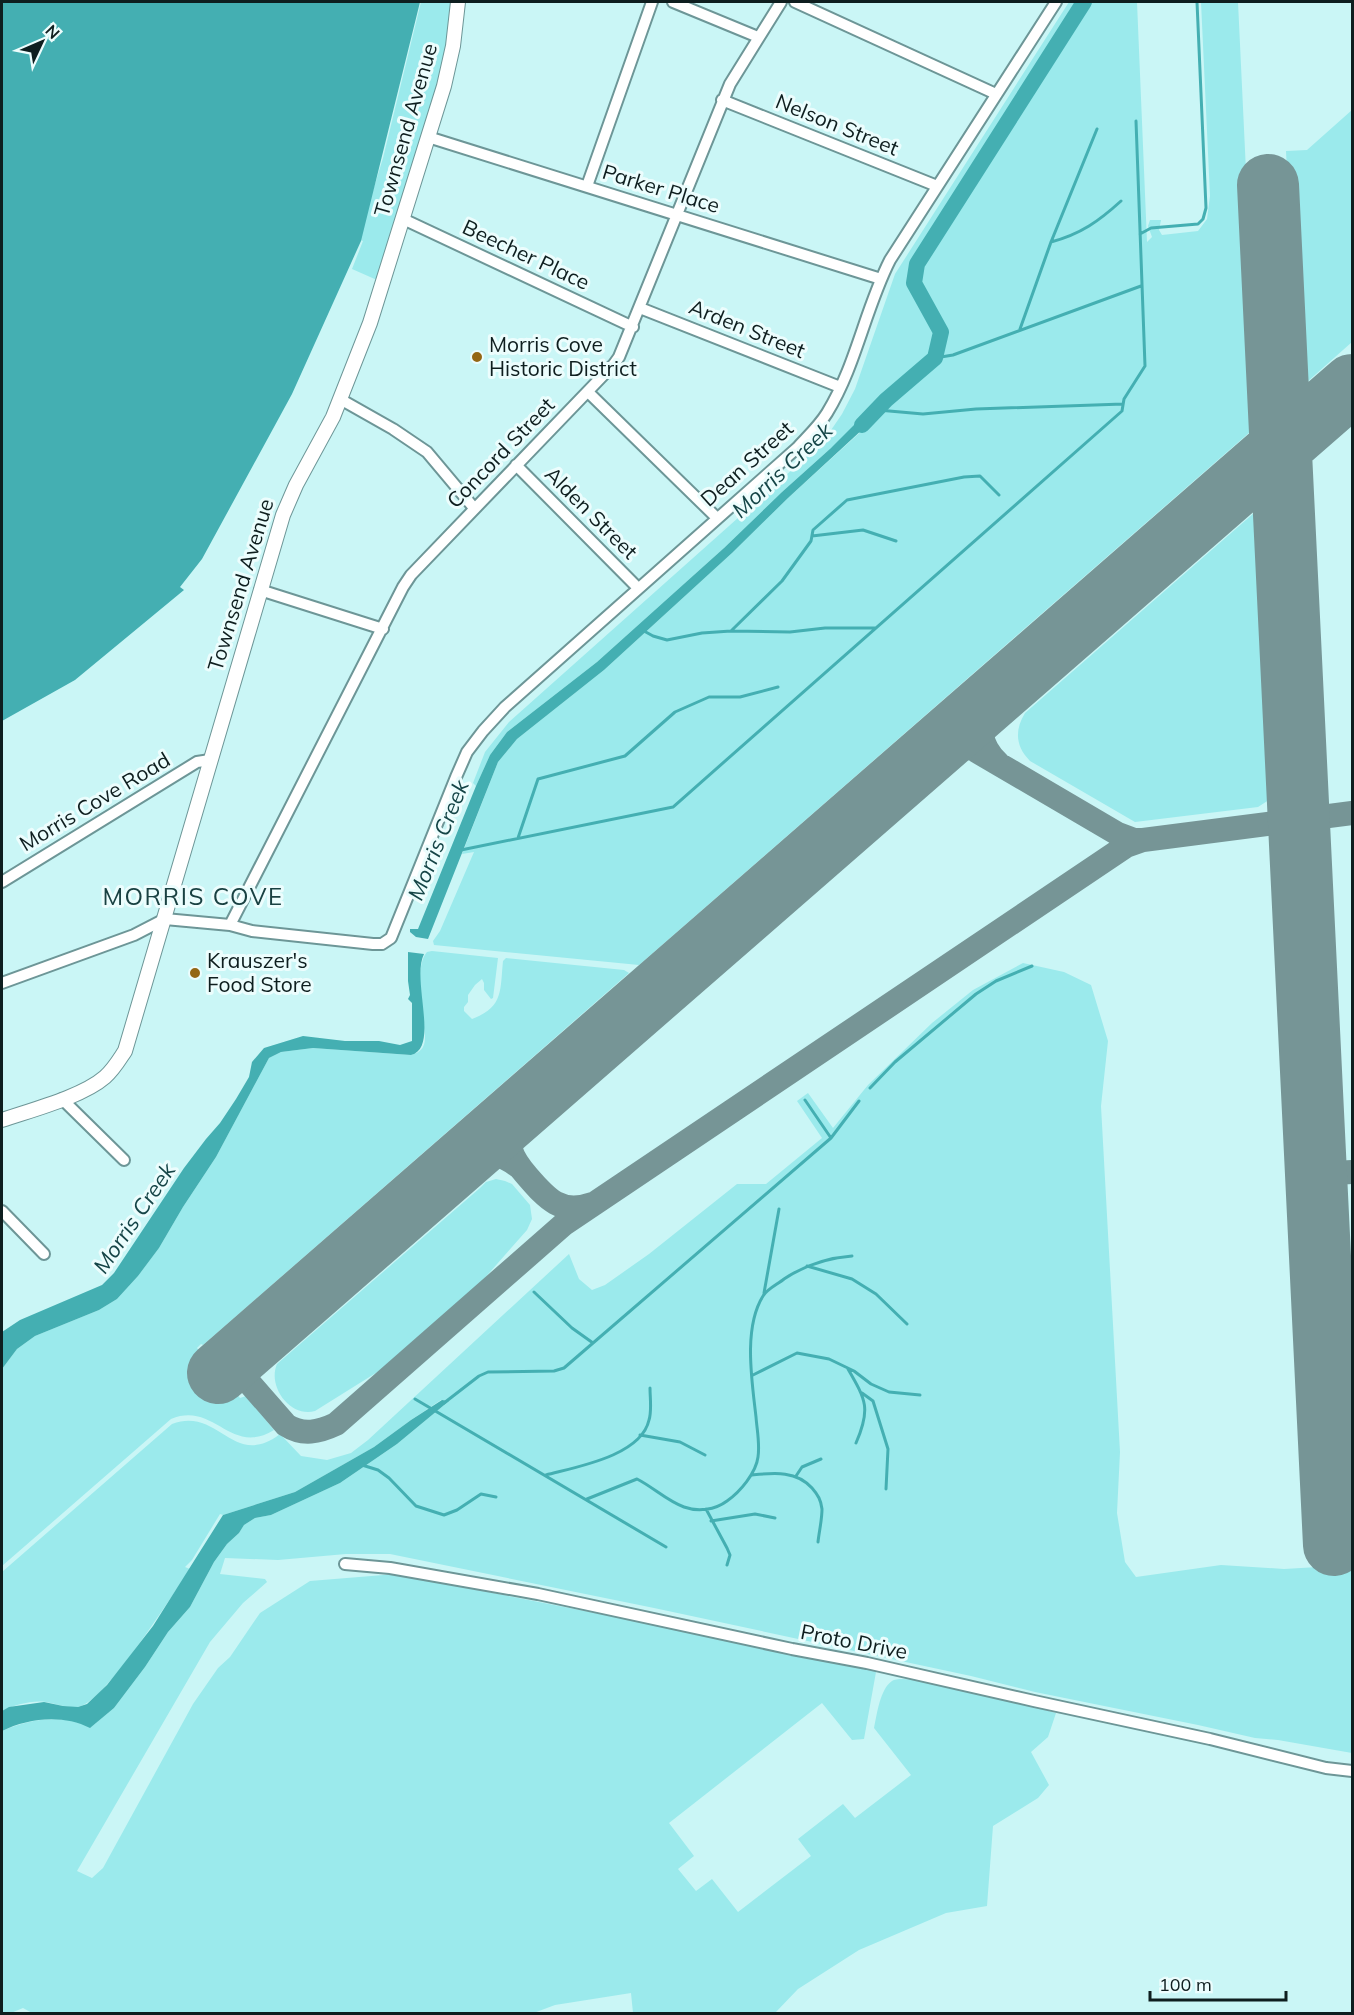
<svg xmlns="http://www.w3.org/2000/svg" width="1354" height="2015" font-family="Mulish,sans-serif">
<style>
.green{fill:#9beaec}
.water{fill:#44afb2}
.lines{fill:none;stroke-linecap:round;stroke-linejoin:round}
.stream{stroke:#44afb2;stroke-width:3}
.river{stroke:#44afb2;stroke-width:16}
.taxiway{stroke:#769596;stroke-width:24}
.runway{stroke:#769596;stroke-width:62}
.minor-casing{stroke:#6d9697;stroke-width:14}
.major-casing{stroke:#6d9697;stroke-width:16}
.minor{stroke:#fff;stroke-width:10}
.major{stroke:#fff;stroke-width:14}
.poi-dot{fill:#946714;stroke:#ecfdfd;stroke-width:2}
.labels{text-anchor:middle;stroke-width:6;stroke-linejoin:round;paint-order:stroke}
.street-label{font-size:21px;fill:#0e1e1f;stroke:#ecfdfd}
.poi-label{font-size:21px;fill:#0e1e1f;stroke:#ecfdfd;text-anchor:start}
.water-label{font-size:22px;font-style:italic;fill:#154547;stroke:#ecfdfd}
.quarter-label{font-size:24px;letter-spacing:1.5px;fill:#194142;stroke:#ecfdfd}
</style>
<rect width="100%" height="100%" fill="#caf6f6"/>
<path class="green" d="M 421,2 L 452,2 L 446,55 L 397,221 L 377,280 L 352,269 L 363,241 L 358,239 L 383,158 Z
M 1069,2 L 1137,2 L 1147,242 L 1152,237 L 1148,226 L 1150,220 L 1161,220 L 1159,230 L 1162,235 L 1198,231 L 1207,219 L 1210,196 L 1201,2 L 1238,2 L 1258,425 L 639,965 L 434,945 L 433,941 L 440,931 L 474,852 L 462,854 L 498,762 L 517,739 L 604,670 L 732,553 L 788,498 L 877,417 L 831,448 L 782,492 L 724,548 L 597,662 L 507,732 L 490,755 L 476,786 L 473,783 L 485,752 L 509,722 L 803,460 L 827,436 L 842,414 L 855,389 L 895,274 Z
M 1352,110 L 1352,342 L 1298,390 L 1286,151 L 1307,150 Z
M 1262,506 L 1276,784 L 1272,798 L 1258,807 L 1135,822 L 1030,761 C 1016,747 1014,731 1025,713 Z
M 432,951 L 498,958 L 493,998 L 491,999 L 484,990 L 484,983 L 482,979 L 475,985 L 468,995 L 468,1002 L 464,1007 L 464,1011 L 472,1019 C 504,1007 500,990 503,961 L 506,958 L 624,970 L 629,973 L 203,1345 L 201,1344 L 197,1348 L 240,1398 L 246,1396 L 274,1430 C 230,1457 215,1401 171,1419 L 2,1566 L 2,1369 L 17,1349 L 35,1336 L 99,1310 L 117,1299 L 138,1276 L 159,1248 L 183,1207 L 216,1157 L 269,1058 L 281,1052 L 313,1048 L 411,1055 C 416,1053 420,1052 423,1047 C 426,1041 425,1034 424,1028 C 423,1007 414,967 427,952 Z
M 1023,963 L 1064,972 L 1091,985 L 1108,1041 L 1101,1106 L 1120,1452 L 1117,1513 L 1125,1562 L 1136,1577 L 1221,1565 L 1284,1569 L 1352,1565 L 1352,1753 L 1278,1740 L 1255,1738 L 1198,1725 L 1035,1692 L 971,1676 L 654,1608 L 390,1554 L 346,1554 L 278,1560 L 225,1558 L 220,1574 L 265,1579 L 267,1582 L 243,1603 L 210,1642 L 77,1871 L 92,1878 L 103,1868 L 193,1704 L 218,1668 L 230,1657 L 260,1613 L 310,1581 L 396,1574 L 871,1667 L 876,1672 L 864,1739 L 852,1740 L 822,1703 L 669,1823 L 694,1856 L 678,1869 L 696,1891 L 712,1879 L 738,1912 L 811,1856 L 798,1839 L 843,1804 L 855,1818 L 911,1775 L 874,1728 C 877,1714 880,1689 892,1681 C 908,1670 1033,1707 1056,1713 L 1048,1737 L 1031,1752 L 1049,1785 L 1038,1798 L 993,1826 L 987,1906 L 946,1913 L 859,1950 L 798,1989 L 775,2013 L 633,2013 L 631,1993 L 555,2005 L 531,2014 L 34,2014 L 23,2008 L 11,2013 L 2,2013 L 2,1731 C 29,1719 62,1714 91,1727 L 114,1708 L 145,1667 L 168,1632 L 190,1607 L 214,1562 L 227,1544 L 239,1533 L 244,1525 L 255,1518 L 271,1515 L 340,1483 L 397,1444 L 449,1401 L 441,1400 L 411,1420 L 374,1447 L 295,1492 L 223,1515 L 220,1514 L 192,1560 L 185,1567 L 190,1569 C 172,1595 105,1703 78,1707 C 67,1708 57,1704 46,1702 C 32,1700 14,1705 2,1711 L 2,1572 L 172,1424 C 219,1406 233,1470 280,1434 L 301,1456 L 327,1460 L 351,1453 L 368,1440 L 569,1254 L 579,1279 L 592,1290 L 605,1285 L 649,1254 L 737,1184 L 766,1184 L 822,1138 L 797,1101 L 808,1093 L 833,1128 L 868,1085 L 932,1023 L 973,990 Z
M 496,1179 L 505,1181 L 512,1184 L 530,1205 L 532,1219 L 527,1230 L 483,1280 L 379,1371 L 315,1411 C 291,1418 267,1387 277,1364 L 480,1188 L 486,1182 Z"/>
<path class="water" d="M 2,2 L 420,2 L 361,241 L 292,394 L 202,559 L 180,587 L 184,590 L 75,680 L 2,721 Z
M 870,409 L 878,410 L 877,416 L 788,498 L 732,553 L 604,670 L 517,739 L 498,762 L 428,939 L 416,937 L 410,932 L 410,929 L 418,929 L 476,786 L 490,755 L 507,732 L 597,662 L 724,548 L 782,492 L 831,448 Z
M 408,952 L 424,954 C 411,979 440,1048 411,1055 L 313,1048 L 281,1052 L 269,1058 L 216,1157 L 183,1207 L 159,1248 L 138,1276 L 117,1299 L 99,1310 L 35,1336 L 17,1349 L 2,1369 L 2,1332 L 20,1320 L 102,1285 L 114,1273 L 184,1168 L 206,1139 L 220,1123 L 236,1099 L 249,1077 L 252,1062 L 264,1048 L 303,1036 L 345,1041 L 379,1041 L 400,1045 L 412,1041 L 412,1003 L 408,999 L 410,995 L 408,981 Z
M 442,1400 L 449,1401 L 397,1444 L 340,1483 L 271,1515 L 255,1518 L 244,1525 L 239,1533 L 227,1544 L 214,1562 L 190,1607 L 168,1632 L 145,1667 L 114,1708 L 90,1728 C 63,1714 28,1718 2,1731 L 2,1711 L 9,1707 L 44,1702 L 63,1706 L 78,1707 L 87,1704 L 107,1685 L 153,1626 L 223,1515 L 295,1492 L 374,1447 L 411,1420 Z"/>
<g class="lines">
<path class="stream" d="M 1140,234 L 1151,228 L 1198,224 L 1203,219 L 1206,208 L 1197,2
M 1051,242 C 1081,234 1099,221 1121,201
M 1020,329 L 1051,242 L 1097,129
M 935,358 L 953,355 L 1141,286
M 878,410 L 923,414 L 976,409 L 1123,404
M 812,536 L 863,530 L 896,541
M 644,631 L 653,636 L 667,640 L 702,633 L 731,631 L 790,632 L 825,628 L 875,628
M 731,631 L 782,581 L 811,541 L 813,530 L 847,500 L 964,477 L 980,476 L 999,495
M 518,838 L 538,779 L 625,756 L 675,712 L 709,697 L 740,697 L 778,687
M 461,850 L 673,807 L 1122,411 L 1124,399 L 1145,366 L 1136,121
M 870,1088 L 895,1062 L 976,994 L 996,981 L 1032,966
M 805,1100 L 831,1138
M 807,1266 L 852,1279 L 876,1294 L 907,1324
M 534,1292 L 572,1328 L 593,1343
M 764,1293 L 779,1209
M 848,1369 C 866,1400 871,1409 856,1443
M 753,1375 L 797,1353 L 829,1359 L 854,1371 L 871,1384 L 889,1392 L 920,1395
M 862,1393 L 873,1401 L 888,1449 L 886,1489
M 415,1399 L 666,1547
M 444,1403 L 479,1376 L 488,1372 L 554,1371 L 564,1368 L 831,1138 L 859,1101
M 640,1435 L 680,1442 L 705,1455
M 362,1465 L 378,1470 L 389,1478 L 416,1506 L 444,1515 L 457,1510 L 481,1494 L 496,1497
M 546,1475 C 576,1467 641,1456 649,1420 C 652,1411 650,1398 650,1388
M 751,1475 C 773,1473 796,1470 812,1488 C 818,1495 821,1500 822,1509 C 822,1520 819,1532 818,1542
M 796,1476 L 802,1467 L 821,1459
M 587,1499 L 637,1479 C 653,1487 667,1501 684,1507 C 698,1512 715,1510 727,1501 C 740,1492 756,1473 758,1457 C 760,1444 757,1430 756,1417 C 752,1381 743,1328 763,1296 C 767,1289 778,1284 784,1279 C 805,1265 827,1258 852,1256
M 706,1509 L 727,1548 L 730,1555 L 727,1565
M 711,1521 L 755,1514 L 775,1518"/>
<path class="river" d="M 862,425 L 886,400 L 935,358 L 941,332 L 914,283 L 917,264 L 1084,2"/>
<path class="taxiway" d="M 990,700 C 979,725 977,743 998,763
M 930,752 L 956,745 L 973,749 L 1118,834 L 1134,840 L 1143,840
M 517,1113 C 513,1125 508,1137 511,1150 C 514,1161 521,1169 528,1177 C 547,1199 561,1215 592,1204
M 463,1160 C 486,1152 499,1151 519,1167
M 1316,1174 L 1352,1172
M 231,1362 L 286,1425 C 303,1436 319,1432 336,1424 L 564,1224 L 1126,846 L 1143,840 L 1352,813
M 1334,1532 L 1352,1532"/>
<path class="runway" d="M 1268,185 L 1334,1545
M 218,1373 L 1352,385"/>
<defs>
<path id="minor" d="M 673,2 L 758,37
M 795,2 L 996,94
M 722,100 L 937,186
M 428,137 L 881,279
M 587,186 L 652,2
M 403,219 L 633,327
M 640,308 L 840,387
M 588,392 L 717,518
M 340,399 L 393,429 L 427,452 L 474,508
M 516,465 L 638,588
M 260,590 L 383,629
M 2,882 L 197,762 L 210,760
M 230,925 L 403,587 L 411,575 L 614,364 L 619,357 L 730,84 L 781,2
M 2,983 L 134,935 L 165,919 L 230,925 L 252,931 L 373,944 L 382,944 L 391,938 L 456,777 L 467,752 L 483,731 L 505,707 L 797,448 C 807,437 819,426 827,413 C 856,366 865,309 890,260 L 1056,2
M 62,1099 L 124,1160
M 2,1211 L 44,1254
M 345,1564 L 390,1568 L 538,1594 L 792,1649 L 867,1663 L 1034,1701 L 1210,1739 L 1326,1768 L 1352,1771"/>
<path id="major" d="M 2,1120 C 31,1110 82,1097 105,1077 C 114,1069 119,1060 125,1051 L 283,515 L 296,485 L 333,417 L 370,323 L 444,86 L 453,46 L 458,2"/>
</defs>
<use href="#minor" class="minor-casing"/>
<use href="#major" class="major-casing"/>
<use href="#minor" class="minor"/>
<use href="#major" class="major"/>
</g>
<g class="poi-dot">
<circle cx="477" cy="357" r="6"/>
<circle cx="195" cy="973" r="6"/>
</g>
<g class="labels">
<g class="street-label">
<text transform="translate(837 125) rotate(22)" y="7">Nelson Street</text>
<text transform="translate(406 130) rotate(-74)" y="7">Townsend Avenue</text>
<text transform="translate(661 189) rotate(17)" y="7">Parker Place</text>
<text transform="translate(526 255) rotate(25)" y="7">Beecher Place</text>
<text transform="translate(747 329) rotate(22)" y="7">Arden Street</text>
<text transform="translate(501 453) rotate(-46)" y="7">Concord Street</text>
<text transform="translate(747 464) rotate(-42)" y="7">Dean Street</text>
<text transform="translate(591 513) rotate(45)" y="7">Alden Street</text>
<text transform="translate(241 585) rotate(-73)" y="7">Townsend Avenue</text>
<text transform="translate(95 802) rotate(-31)" y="7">Morris Cove Road</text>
<text transform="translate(854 1642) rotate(11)" y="7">Proto Drive</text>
</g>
<g class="poi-label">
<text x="489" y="352">Morris Cove<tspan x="489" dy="24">Historic District</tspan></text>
<text x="207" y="968">Krauszer's<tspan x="207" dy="24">Food Store</tspan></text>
</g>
<g class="water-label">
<text transform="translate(782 470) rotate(-43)" y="8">Morris Creek</text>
<text transform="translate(438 840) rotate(-68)" y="8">Morris Creek</text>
<text transform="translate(134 1218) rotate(-56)" y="8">Morris Creek</text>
</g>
<g class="quarter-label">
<text x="193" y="905">MORRIS COVE</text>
</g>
</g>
<rect width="1354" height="2015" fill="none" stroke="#0e1e1f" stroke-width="6"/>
<g transform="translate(42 42) rotate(46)" stroke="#ecfdfd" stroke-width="4.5" paint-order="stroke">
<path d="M0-4.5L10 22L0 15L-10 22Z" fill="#0e1e1f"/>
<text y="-9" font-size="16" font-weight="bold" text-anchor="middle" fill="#0e1e1f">N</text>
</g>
<path d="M1150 1991v9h136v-9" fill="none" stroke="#0e1e1f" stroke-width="3"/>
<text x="1159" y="1991" font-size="18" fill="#0e1e1f" stroke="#ecfdfd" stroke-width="4.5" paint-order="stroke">100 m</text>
</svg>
